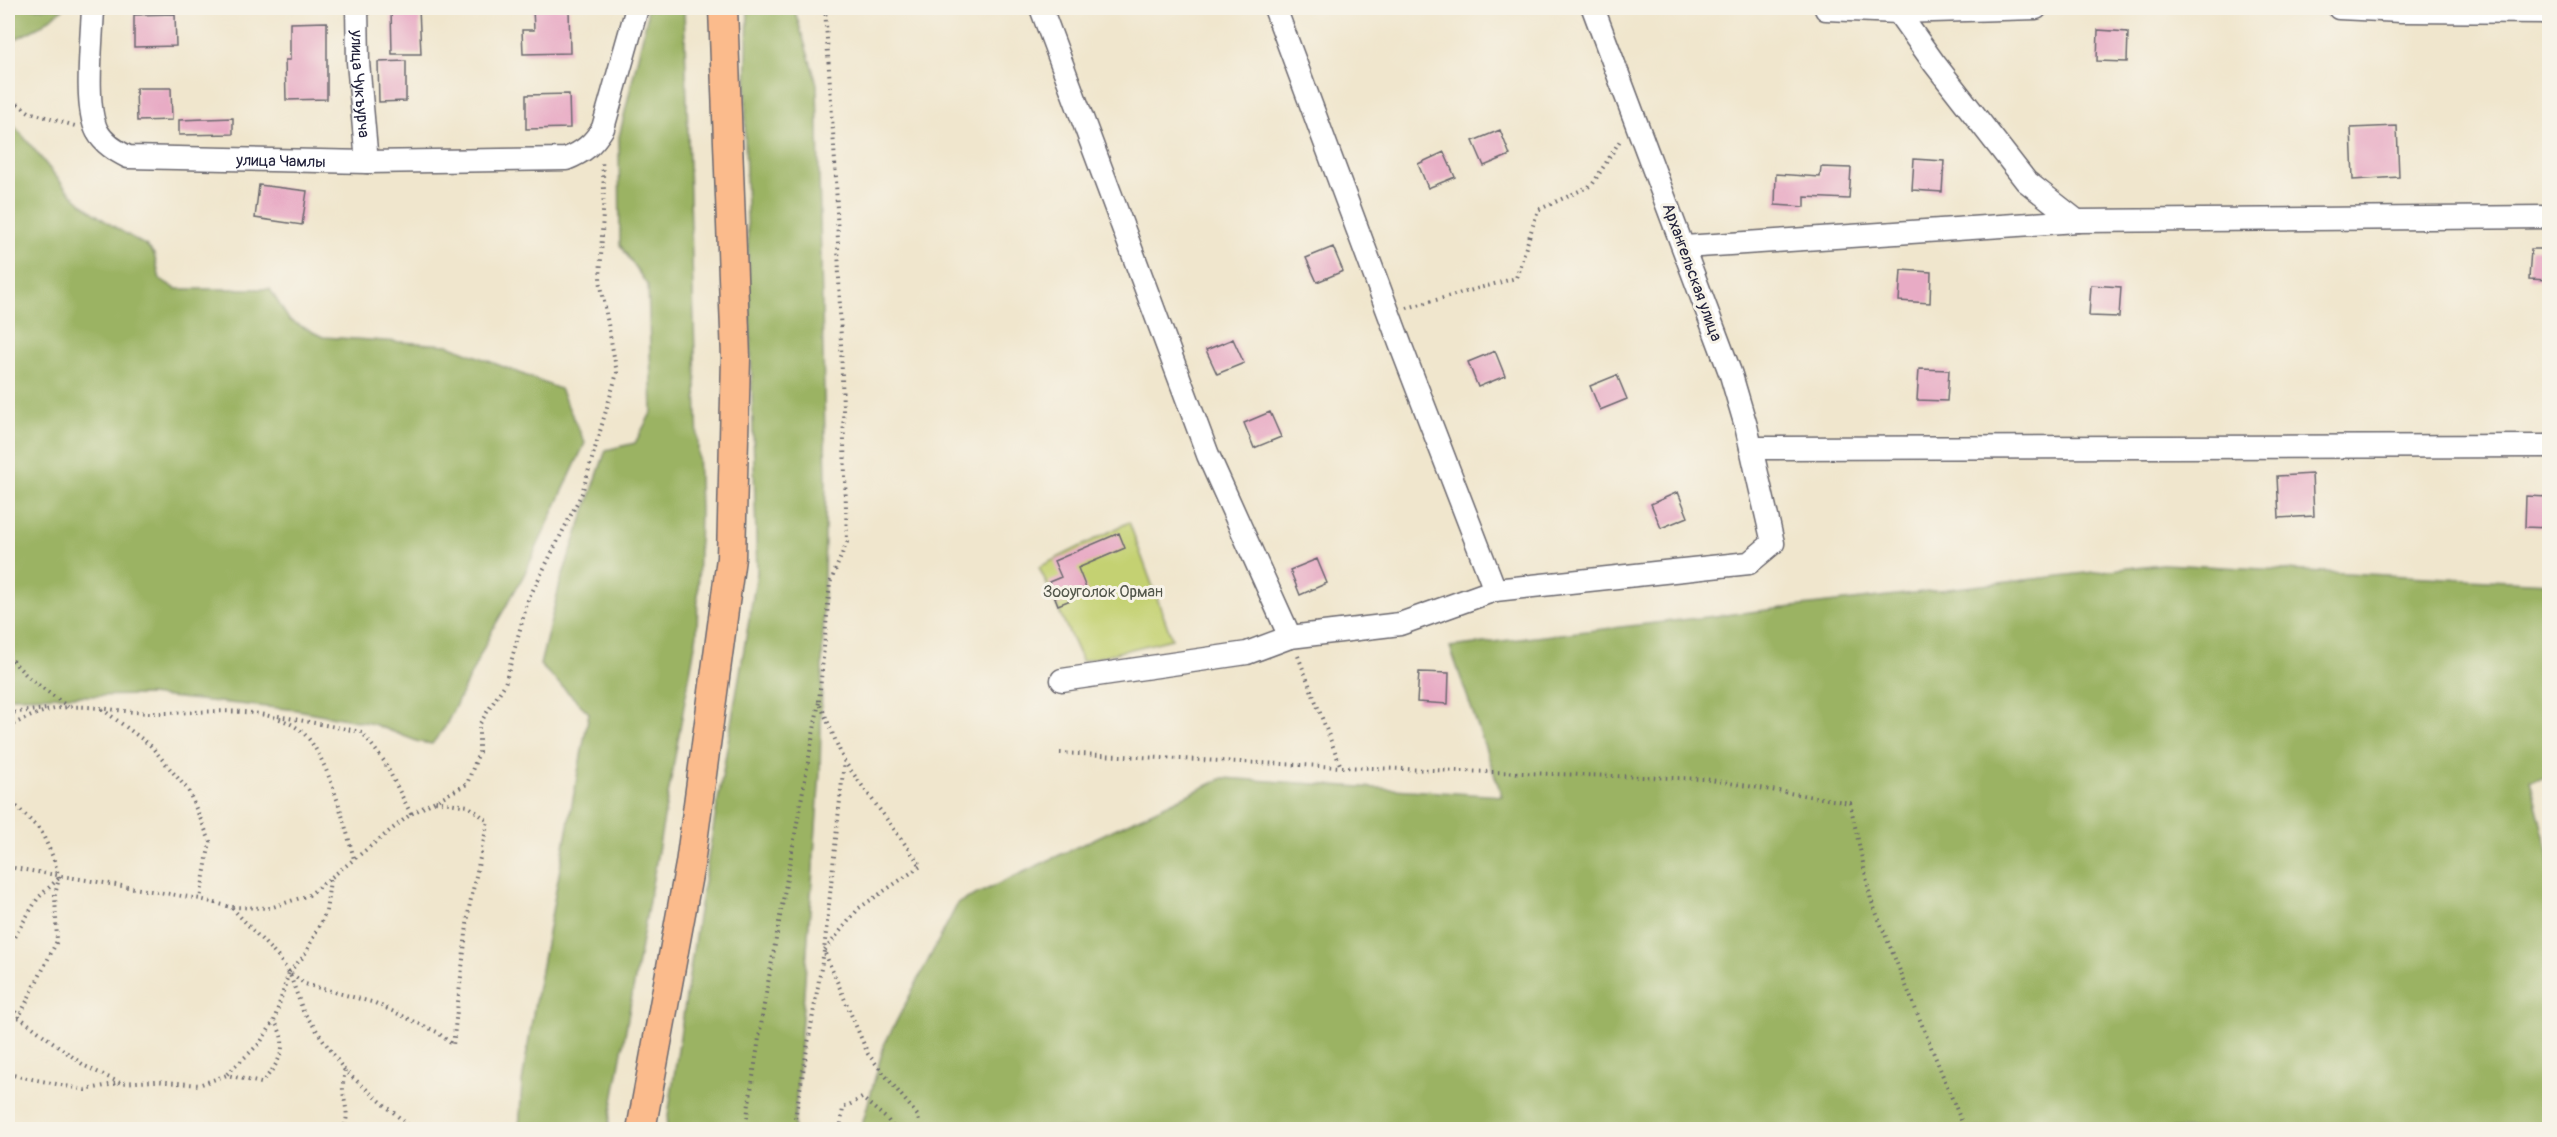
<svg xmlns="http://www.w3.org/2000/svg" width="2557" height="1137" font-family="Pangolin,sans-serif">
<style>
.green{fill:#c4d172;stroke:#737a56;stroke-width:1.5}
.forest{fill:#9bb364;stroke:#5e6a50;stroke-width:1.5}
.building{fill:#e8abc5}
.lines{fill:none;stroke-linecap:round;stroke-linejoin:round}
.minor-casing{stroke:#6a676e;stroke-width:25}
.major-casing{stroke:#6a676e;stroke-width:31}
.path{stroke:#6a676e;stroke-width:4;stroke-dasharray:1.5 4.5;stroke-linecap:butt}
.minor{stroke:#fff;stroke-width:22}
.major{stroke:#fbbb8c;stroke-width:28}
.labels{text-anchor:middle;stroke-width:6;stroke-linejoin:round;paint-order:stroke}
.street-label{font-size:16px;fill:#22223b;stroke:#f7f3e8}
.park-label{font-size:16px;fill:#53574c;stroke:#f7f3e8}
</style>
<rect width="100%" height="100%" fill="#f7f3e8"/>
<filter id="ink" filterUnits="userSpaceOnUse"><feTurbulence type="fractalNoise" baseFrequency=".0167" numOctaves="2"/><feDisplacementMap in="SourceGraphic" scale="12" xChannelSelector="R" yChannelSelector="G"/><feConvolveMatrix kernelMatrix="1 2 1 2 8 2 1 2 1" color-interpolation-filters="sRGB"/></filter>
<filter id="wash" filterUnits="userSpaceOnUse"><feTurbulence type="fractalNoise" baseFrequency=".008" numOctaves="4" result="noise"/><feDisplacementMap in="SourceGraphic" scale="24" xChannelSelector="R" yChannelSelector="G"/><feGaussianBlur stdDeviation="1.35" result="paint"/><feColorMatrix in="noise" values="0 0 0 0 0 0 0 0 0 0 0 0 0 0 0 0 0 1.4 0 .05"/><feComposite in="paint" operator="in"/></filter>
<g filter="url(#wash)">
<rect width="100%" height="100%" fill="#f0e6cd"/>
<path class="green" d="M 1129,522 L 1172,639 L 1082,661 L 1039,567 Z"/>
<path class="forest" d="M 8,8 L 64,8 L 39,27 L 8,43 Z
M 646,8 L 684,8 L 700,510 L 697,634 L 608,1129 L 519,1130 L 522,1083 L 534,1008 L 589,713 L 540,665 L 560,583 L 606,450 L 635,443 L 652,411 L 648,286 L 620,245 L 619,137 L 647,18 Z
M 748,8 L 794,8 L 817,84 L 826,482 L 820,773 L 794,1129 L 666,1129 L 698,917 L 757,573 L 745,139 Z
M 8,120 C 29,140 45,165 65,187 C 88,212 117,229 147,246 L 154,254 L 160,279 L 176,289 L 270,289 L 289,320 L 323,337 L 448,345 L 560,389 L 585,443 L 524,575 L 493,629 L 445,727 L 432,744 L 419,742 L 373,724 L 297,710 L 148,695 L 8,697 Z
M 2162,564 L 2549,583 L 2549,777 L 2530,780 L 2549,856 L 2549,1129 L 861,1129 L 884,1045 L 958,903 L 1223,778 L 1502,796 L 1450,647 Z"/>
<g id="blocks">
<path class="building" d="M 391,8 L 419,8 L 421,54 L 392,54 Z
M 533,8 L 569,8 L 570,53 L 523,54 L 522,30 L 534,30 Z
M 175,14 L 176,46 L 134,47 L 134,15 Z
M 327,22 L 327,99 L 286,100 L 285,60 L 290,60 L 290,23 Z
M 2098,30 L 2128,32 L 2127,62 L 2097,61 Z
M 406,61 L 406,101 L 379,102 L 378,62 Z
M 136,88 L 171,88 L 172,120 L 137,121 Z
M 569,94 L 570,128 L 526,129 L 526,95 Z
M 233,118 L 233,134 L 179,135 L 179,120 Z
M 2397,126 L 2399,177 L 2353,180 L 2351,128 Z
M 1500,130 L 1510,155 L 1484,166 L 1473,141 Z
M 1444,152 L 1455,177 L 1428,188 L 1418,164 Z
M 1914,159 L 1944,161 L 1942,192 L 1912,190 Z
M 1821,167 L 1851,168 L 1849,199 L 1805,197 L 1805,207 L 1775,205 L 1776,174 L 1820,177 Z
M 259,185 L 307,191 L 302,225 L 255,218 Z
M 1333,247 L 1343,271 L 1317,282 L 1306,258 Z
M 2531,249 L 2550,249 L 2550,280 L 2529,279 Z
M 1901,270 L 1931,272 L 1930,303 L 1899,301 Z
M 2091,285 L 2121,287 L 2119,317 L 2089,316 Z
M 1233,339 L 1244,363 L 1217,374 L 1206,350 Z
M 1495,351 L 1505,376 L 1478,387 L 1468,362 Z
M 1919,369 L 1949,370 L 1947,401 L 1917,400 Z
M 1617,375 L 1627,399 L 1600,410 L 1590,386 Z
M 1270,412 L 1281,437 L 1254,448 L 1244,423 Z
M 2312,474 L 2314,516 L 2279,518 L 2277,476 Z
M 1678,492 L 1688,517 L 1661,528 L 1651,504 Z
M 2526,496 L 2550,497 L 2550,528 L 2525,527 Z
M 1119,533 L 1125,548 L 1078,568 L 1088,593 L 1058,605 L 1049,582 L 1061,577 L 1054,561 Z
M 1317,559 L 1327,583 L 1300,595 L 1290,570 Z
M 1419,672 L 1449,673 L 1448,704 L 1417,702 Z"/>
</g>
</g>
<g filter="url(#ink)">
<use href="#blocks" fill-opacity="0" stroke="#6a676e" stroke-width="1.5"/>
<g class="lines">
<defs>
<g id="minor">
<path id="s1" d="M 93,8 C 92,39 84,105 97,131 C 104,144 116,151 128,157 L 367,162 L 566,159 C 584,152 593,144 603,128 L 637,8"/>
<path id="s2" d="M 357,8 L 358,62 L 367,162"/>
<path d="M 1041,8 L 1208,455 L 1290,637"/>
<path d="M 1275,8 L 1402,349 L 1495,590"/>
<path d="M 1895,8 L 1934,63 L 2026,181 L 2077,221"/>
<path d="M 2339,8 L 2401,11 L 2550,12"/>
<path d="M 1826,9 L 1898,12 L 2036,8"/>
<path d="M 1684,247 L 2077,221 L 2550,217"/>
<path d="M 1751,448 L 2550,446"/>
<path d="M 1062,680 L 1247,653 L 1290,637 L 1400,624 L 1495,590 L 1749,563 L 1773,543 L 1746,426 L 1731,375 L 1593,8"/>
</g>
<path id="major" d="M 641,1130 L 690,864 L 731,558 L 736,358 L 723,8"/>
</defs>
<use href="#minor" class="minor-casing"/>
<use href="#major" class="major-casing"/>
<path class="path" d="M 825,8 L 836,178 L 847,542 L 830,583 L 819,701 L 844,761 L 921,866 L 859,908 L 824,951 L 868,1054 L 918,1116 L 920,1130
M 8,97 L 29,112 L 75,126
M 1407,308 L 1516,278 L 1538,210 L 1592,185 L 1621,139
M 8,656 L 28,677 L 68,707
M 1298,656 L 1341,767 L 1705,779 L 1850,803 L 1871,900 L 1965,1130
M 102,709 L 150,745 L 188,790 L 210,841 L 200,899
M 8,713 L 47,709
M 278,716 L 362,732 L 384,761 L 411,814
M 8,727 C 27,717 46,709 68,707 C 95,705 126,713 154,713 C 197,714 264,702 300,730 C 327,751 345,825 354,859
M 1060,753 L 1341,767
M 8,798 L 41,831 L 53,857 L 59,878 L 55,895 L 57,941 L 19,1017 L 8,1024
M 8,867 L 200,899 L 231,907 L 270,908 L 309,895 L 411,814 L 467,784 L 479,752 L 479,725 L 505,684 L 528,600 L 582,493 L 617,373 L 600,280 L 604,189 L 602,160
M 232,908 L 278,957 L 289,972 L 303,1011 L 345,1071 L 414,1130
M 8,947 L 38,898 L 59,878
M 289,972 L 304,956 L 326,912 L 330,880
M 8,1002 L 19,1017 L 85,1066 L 120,1083 L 156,1081 L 199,1085 L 227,1075 L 261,1083 C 279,1064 291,1045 274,1021 L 289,972 L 305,984 L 375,1003 L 437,1032 L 453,1045 L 469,908 L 488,821 L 468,806 L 435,801
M 8,1074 L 85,1090 L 119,1083
M 227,1074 L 260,1043 L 274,1021
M 345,1125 L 351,1130
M 341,1130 C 353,1117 342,1101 343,1086 C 343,1081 344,1076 345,1071
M 745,1130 L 764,1005 L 819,702
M 793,1130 L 824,951 L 844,762
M 840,1130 L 843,1108 L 862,1098 L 887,1119 L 895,1130"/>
<use href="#minor" class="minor"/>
<use href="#major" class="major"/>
</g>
</g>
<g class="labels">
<g class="street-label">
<text dy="6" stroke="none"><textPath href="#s2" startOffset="76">улица Чукъурча</textPath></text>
<text dy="6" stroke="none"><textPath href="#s1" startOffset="318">улица Чамлы</textPath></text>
<text transform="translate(1693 272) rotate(70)" y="6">Архангельская улица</text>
</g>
<g class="park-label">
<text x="1103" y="597">Зооуголок Орман</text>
</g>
</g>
<rect width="2557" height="1137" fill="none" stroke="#f7f3e8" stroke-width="30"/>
</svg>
